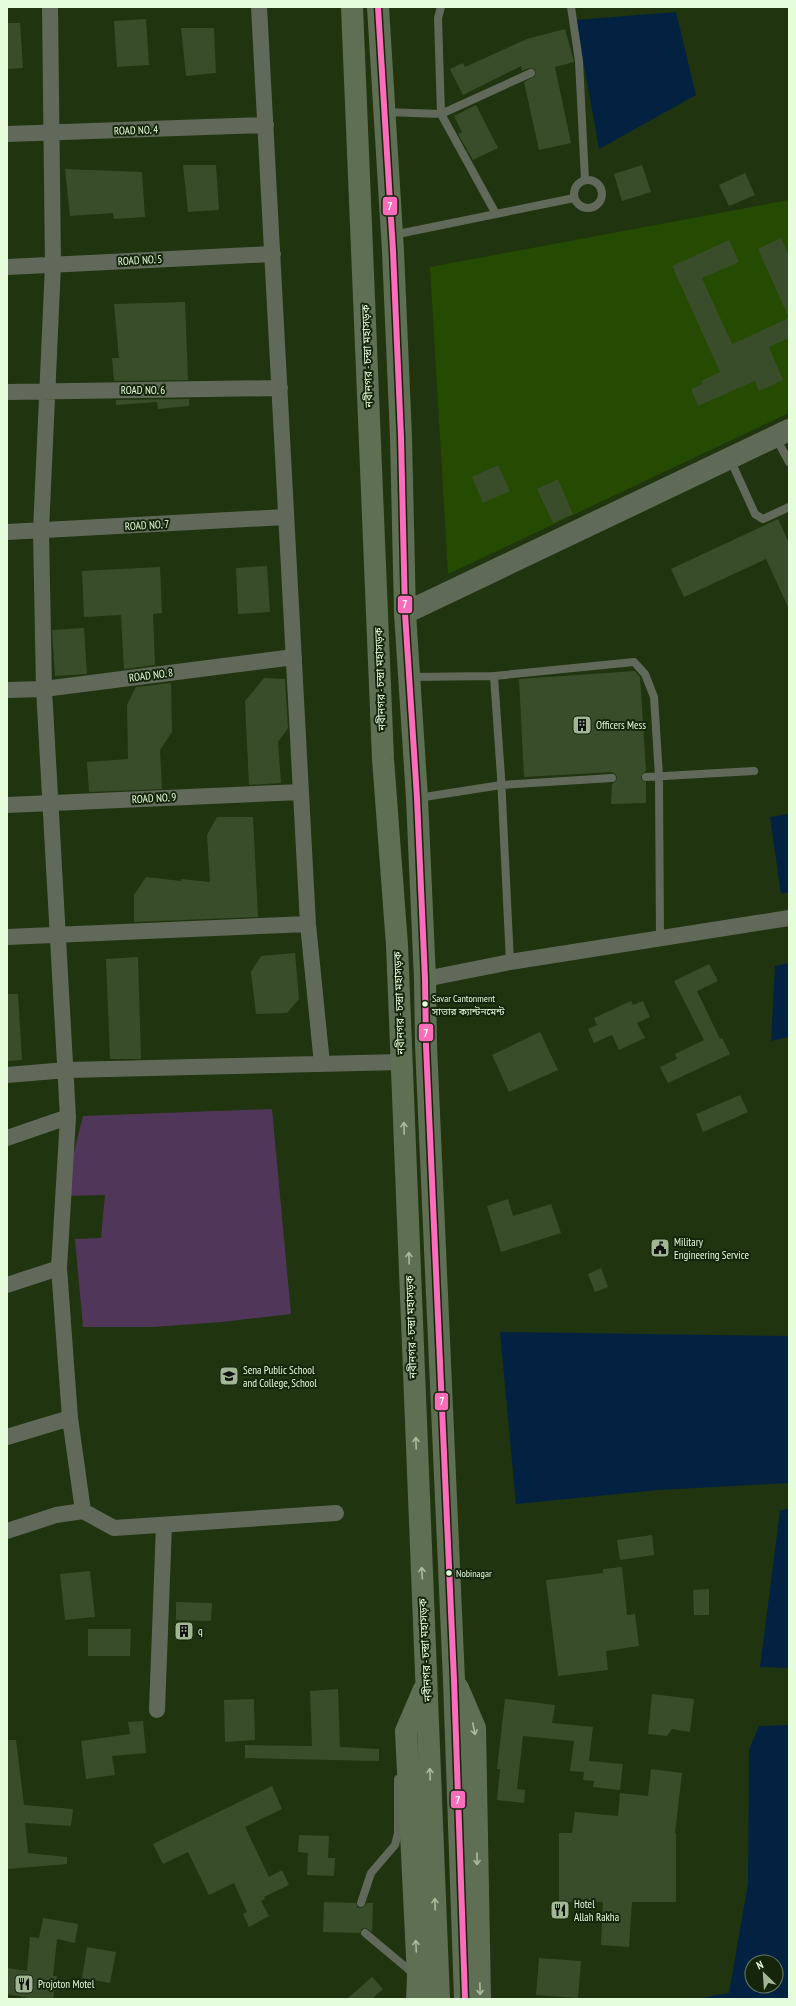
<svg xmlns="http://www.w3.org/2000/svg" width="796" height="2006" font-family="'PT Sans Narrow','Noto Sans Bengali',sans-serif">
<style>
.built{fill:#254a02}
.green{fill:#503759}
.water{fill:#032242;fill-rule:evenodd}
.building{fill:#3a4d2a}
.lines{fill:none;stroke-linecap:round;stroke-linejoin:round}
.lane{stroke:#616a5a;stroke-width:8}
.street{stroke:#616a5a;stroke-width:16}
.secondary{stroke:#5f6b56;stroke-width:22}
.highway{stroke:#5f6f53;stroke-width:22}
.bus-1-casing{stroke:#15250b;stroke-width:9}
.bus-1{stroke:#fb6dba;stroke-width:6}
.oneway{stroke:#a9bd9e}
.bus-dot{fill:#e6fddb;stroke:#15250b;stroke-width:1.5}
.labels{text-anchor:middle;stroke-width:4;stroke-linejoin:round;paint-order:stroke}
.bus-label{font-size:10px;fill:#e6fddb;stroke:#15250b;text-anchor:start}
.street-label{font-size:11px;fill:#e6fddb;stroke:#15250b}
.poi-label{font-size:11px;fill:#e6fddb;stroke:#15250b;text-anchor:start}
.line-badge{stroke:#15250b;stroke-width:1.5}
.badge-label{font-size:11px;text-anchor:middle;font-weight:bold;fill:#fff}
</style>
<rect width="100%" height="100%" fill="#20340f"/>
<path class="built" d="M 789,200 L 789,413 L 448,574 L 430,267 Z"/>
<path class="green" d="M 272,1109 L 291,1314 L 222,1322 L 153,1327 L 83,1327 L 75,1239 L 101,1238 L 105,1195 L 63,1196 L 83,1116 Z"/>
<path class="water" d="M 676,12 L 696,95 L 599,149 L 576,20 Z
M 789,814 L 789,892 L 781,894 L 770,817 Z
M 789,963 L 789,1037 L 771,1041 L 775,966 Z
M 500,1332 L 789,1336 L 789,1483 L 659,1490 L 516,1504 Z
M 789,1508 L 789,1668 L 760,1667 L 780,1511 Z
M 789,1725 L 789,1999 L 696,1999 L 729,1993 L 748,1884 L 749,1750 L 759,1726 ZM 752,1962 L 776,1962 L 776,1986 L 752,1986 Z"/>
<path class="building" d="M 146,19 L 149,65 L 117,67 L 114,21 Z
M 7,23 L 20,23 L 23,68 L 7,69 Z
M 181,28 L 214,28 L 216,73 L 186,76 Z
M 565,29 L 574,62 L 555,67 L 571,143 L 539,150 L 524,82 L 535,76 L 536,73 L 534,69 L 529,68 L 522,71 L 521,66 L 463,95 L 450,69 L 463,63 L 465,67 L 527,39 Z
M 476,105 L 498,148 L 473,160 L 458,134 L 462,132 L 454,116 Z
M 183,165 L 216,165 L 219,210 L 188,212 Z
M 642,165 L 651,192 L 622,201 L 614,174 Z
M 65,169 L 142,172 L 145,217 L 114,219 L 113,213 L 70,216 Z
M 745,173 L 755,195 L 729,206 L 719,185 Z
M 781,238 L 789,255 L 789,338 L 769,347 L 783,380 L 759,391 L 755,381 L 698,406 L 691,389 L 703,384 L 701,381 L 720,372 L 672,266 L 729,240 L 739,262 L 702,278 L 732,344 L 789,318 L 758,249 Z
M 185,302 L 188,380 L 114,381 L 112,358 L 119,358 L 114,304 Z
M 189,399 L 189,406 L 158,409 L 157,402 L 116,405 L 116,400 Z
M 498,465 L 510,491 L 483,503 L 472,477 Z
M 558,479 L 573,514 L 553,523 L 537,489 Z
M 778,519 L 789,543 L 789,609 L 766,559 L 684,597 L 671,569 Z
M 267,566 L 270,612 L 238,614 L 236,568 Z
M 160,567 L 162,613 L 153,614 L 155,665 L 124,669 L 121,615 L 84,617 L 82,571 Z
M 84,628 L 87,674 L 55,676 L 52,630 Z
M 635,671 L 640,677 L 646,771 L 643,773 L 641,777 L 642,780 L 646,782 L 646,803 L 611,804 L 612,784 L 615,782 L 617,778 L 616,775 L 612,772 L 524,777 L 519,679 Z
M 264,678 L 285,679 L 288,728 L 278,742 L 281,783 L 249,785 L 245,701 Z
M 171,683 L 172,732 L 160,750 L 162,789 L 89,792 L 87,762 L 128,759 L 127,705 L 136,687 Z
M 217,817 L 253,817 L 258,917 L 134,922 L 134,895 L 146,877 L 181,881 L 181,879 L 210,882 L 207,835 Z
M 295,953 L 299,999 L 287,1013 L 256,1014 L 251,972 L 261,956 Z
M 138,957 L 141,1059 L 110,1059 L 106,959 Z
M 709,964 L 718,981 L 697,991 L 720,1039 L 722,1038 L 730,1054 L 668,1083 L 660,1067 L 677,1059 L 675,1054 L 704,1040 L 674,981 Z
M 7,994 L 18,994 L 22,1060 L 7,1061 Z
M 631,1001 L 633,1005 L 643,1001 L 650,1017 L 637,1023 L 645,1038 L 619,1050 L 612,1035 L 594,1043 L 588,1029 L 597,1025 L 594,1018 Z
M 540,1032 L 558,1070 L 509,1092 L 492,1055 Z
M 740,1095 L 748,1112 L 703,1132 L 696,1114 Z
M 508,1199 L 513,1216 L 551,1204 L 561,1233 L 501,1252 L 487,1206 Z
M 601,1268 L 608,1287 L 595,1292 L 588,1274 Z
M 652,1535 L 654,1555 L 620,1560 L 617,1540 Z
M 622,1567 L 627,1615 L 635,1614 L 639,1646 L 606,1651 L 608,1670 L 558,1676 L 546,1580 L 603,1573 L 603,1569 Z
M 90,1571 L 95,1617 L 65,1620 L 60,1574 Z
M 709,1589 L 709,1615 L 694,1615 L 693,1590 Z
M 176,1602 L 212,1603 L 211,1621 L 176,1620 Z
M 88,1629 L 131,1629 L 130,1656 L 88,1656 Z
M 338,1689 L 340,1747 L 379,1749 L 379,1761 L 245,1758 L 245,1745 L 312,1746 L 310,1691 Z
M 652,1694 L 694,1699 L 690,1732 L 672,1729 L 667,1736 L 648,1734 Z
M 254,1699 L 255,1740 L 225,1742 L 224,1700 Z
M 505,1699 L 555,1705 L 552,1723 L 593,1727 L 589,1761 L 623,1764 L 620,1790 L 593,1787 L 594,1781 L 583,1780 L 584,1772 L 570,1771 L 574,1741 L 523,1736 L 517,1789 L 525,1790 L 524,1803 L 497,1800 L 500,1769 L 497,1769 Z
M 143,1721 L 146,1753 L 112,1756 L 115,1775 L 86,1779 L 81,1741 L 130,1734 L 128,1722 Z
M 7,1740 L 16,1740 L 24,1805 L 73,1809 L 71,1826 L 25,1823 L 28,1853 L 67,1857 L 67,1864 L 7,1869 Z
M 651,1769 L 682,1773 L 675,1833 L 676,1833 L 676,1902 L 632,1902 L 629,1947 L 601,1945 L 603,1902 L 559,1902 L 559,1833 L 572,1833 L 575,1812 L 618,1816 L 620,1793 L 648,1796 Z
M 272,1786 L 282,1809 L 245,1827 L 269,1877 L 282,1870 L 289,1885 L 264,1897 L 265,1899 L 261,1901 L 269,1916 L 249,1927 L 243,1914 L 247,1912 L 234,1883 L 209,1895 L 188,1852 L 163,1864 L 153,1844 Z
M 299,1835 L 329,1836 L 328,1858 L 335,1858 L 334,1876 L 307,1875 L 308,1853 L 298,1852 Z
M 324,1902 L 356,1903 L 357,1907 L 362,1908 L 367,1903 L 373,1903 L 372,1932 L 366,1928 L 361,1929 L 360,1933 L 323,1932 Z
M 43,1918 L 78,1924 L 75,1943 L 57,1939 L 53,1976 L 57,1976 L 53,1999 L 34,1999 L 7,1994 L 7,1968 L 27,1971 L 30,1937 L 39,1938 Z
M 87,1947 L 116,1952 L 110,1983 L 82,1978 Z
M 539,1958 L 581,1961 L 578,1998 L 536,1995 Z
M 372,1977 L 383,1989 L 372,1999 L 347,1999 Z"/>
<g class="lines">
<path class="lane" d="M 571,7 L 579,61 L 585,180
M 385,112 L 441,114 L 438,18 L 441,7
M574 194a14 14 0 1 1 28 0a14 14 0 1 1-28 0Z
M 496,214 L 441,114 L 531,73
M 393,235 L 574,198
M 776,438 L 789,462
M 730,459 L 755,514 L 763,519 L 789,507
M 494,676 L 634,662 L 645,674 L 654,697 L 659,776 L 660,938
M 411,677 L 494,676 L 501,777 L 510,962
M 646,777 L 754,771
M 418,798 L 501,785 L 612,778
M 361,1903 L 371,1873 L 395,1845 L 398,1833 L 398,1779
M 365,1933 L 414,1974"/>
<path class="street" d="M 50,7 L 53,265 L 41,531 L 44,689 L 68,1117 L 59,1268 L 70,1418 L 83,1511
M 259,7 L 308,924 L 322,1064
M 7,134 L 266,125
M 7,267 L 273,254
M 7,392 L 280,388
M 7,532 L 286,517
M 7,690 L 44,689 L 294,657
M 7,805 L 301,792
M 7,937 L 308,924
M 425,979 L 510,962 L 789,918
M 7,1075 L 67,1070 L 401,1062
M 7,1138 L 68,1117
M 7,1285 L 59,1268
M 7,1437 L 70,1418
M 7,1531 L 56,1515 L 83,1511 L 114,1528 L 336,1513
M 157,1710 L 164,1525"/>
<path class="secondary" d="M 405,613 L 789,430"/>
<path class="highway" d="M 352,7 L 383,759 L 397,945 L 439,1999
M 378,7 L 393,251 L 401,437 L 405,613 L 417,798 L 425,979 L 426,1045 L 454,1680 L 465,1999
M 458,1688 L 475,1728 L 480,1999
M 417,1999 L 418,1977 L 406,1731 L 424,1689"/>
<defs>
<path id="bus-1" d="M 378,7 L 393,251 L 401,437 L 405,613 L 417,798 L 425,979 L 426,1045 L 454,1680 L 465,1999"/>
</defs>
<use href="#bus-1" class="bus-1-casing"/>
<use href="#bus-1" class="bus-1"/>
</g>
<defs><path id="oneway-shaft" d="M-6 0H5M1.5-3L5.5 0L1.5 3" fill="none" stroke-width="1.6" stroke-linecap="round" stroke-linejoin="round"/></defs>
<g class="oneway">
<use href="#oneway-shaft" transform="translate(404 1128) rotate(-92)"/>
<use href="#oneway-shaft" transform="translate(409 1258) rotate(-92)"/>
<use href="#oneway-shaft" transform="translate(416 1443) rotate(-92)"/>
<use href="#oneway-shaft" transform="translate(422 1573) rotate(-93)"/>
<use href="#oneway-shaft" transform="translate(474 1729) rotate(78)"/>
<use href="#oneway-shaft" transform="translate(430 1774) rotate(-92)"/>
<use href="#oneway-shaft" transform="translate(477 1859) rotate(89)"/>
<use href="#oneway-shaft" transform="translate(435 1904) rotate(-92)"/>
<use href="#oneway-shaft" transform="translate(416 1946) rotate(-93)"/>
<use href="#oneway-shaft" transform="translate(480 1989) rotate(89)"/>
</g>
<defs>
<symbol id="building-square" viewBox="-11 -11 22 22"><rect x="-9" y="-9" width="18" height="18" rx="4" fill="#a1b794" stroke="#15250b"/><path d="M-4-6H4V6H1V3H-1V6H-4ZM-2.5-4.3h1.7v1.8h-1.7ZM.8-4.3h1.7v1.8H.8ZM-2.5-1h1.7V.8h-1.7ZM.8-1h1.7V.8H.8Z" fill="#111"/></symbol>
<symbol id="civic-square" viewBox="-11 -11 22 22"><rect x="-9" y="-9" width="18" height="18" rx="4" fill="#a1b794" stroke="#15250b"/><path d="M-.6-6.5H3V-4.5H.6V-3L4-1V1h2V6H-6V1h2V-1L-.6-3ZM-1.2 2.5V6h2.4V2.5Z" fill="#111"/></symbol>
<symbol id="school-square" viewBox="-11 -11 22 22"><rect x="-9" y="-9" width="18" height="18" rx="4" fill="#a1b794" stroke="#15250b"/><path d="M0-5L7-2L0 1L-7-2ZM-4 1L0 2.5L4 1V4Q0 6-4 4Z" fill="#111"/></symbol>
<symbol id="restaurant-square" viewBox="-11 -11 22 22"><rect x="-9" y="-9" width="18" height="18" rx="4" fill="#a1b794" stroke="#15250b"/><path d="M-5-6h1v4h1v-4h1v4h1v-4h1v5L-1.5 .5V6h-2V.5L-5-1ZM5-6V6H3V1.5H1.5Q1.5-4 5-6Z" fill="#111"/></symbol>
</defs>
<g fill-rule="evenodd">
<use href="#building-square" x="571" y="714" width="22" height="22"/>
<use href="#civic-square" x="649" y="1237" width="22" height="22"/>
<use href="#school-square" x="218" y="1365" width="22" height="22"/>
<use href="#building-square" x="173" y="1620" width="22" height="22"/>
<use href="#restaurant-square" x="549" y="1899" width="22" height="22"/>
<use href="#restaurant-square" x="13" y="1973" width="22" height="22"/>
</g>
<g class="bus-dot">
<circle cx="425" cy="1004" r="3.5"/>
<circle cx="449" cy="1573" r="3.5"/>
</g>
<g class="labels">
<g class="bus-label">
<text x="432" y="1002">Savar Cantonment<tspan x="432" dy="13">সাভার ক্যান্টনমেন্ট</tspan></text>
<text x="456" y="1577">Nobinagar</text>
</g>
<g class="street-label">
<text transform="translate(136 130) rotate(-2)" y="4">ROAD NO. 4</text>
<text transform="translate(140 260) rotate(-3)" y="4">ROAD NO. 5</text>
<text transform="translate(367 356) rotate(-92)" y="4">নবীনগর - চন্দ্রা মহাসড়ক</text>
<text x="143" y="394">ROAD NO. 6</text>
<text transform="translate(147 525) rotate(-3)" y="4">ROAD NO. 7</text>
<text transform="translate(151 675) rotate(-7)" y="4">ROAD NO. 8</text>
<text transform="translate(380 679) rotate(-92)" y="4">নবীনগর - চন্দ্রা মহাসড়ক</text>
<text transform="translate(154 798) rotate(-3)" y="4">ROAD NO. 9</text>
<text transform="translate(399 1003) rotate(-92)" y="4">নবীনগর - চন্দ্রা মহাসড়ক</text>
<text transform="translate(411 1327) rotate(-92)" y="4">নবীনগর - চন্দ্রা মহাসড়ক</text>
<text transform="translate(425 1650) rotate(-93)" y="4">নবীনগর - চন্দ্রা মহাসড়ক</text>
</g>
<g class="poi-label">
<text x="596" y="729">Officers Mess</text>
<text x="674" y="1246">Military<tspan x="674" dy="13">Engineering Service</tspan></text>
<text x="243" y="1374">Sena Public School<tspan x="243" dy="13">and College, School</tspan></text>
<text x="198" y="1635">q</text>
<text x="574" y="1908">Hotel<tspan x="574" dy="13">Allah Rakha</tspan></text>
<text x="38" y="1988">Projoton Motel</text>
</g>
</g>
<g class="line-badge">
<rect x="382" y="196" width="16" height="20" rx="4" fill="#fb6dba"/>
<rect x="397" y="595" width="16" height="19" rx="4" fill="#fb6dba"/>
<rect x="418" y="1023" width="16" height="19" rx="4" fill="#fb6dba"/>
<rect x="434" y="1392" width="15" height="19" rx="4" fill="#fb6dba"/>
<rect x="450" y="1790" width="16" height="19" rx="4" fill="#fb6dba"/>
</g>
<g class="badge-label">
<text x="390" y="210">7</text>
<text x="405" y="608">7</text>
<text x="426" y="1037">7</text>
<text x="442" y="1405">7</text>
<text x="458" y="1804">7</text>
</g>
<rect width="796" height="2006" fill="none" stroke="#e6fddb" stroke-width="16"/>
<g transform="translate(764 1974) rotate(335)"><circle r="19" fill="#15250b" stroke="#697b5e"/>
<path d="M0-3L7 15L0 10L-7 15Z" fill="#a1b794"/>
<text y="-6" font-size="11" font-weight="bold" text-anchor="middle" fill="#e6fddb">N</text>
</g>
</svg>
